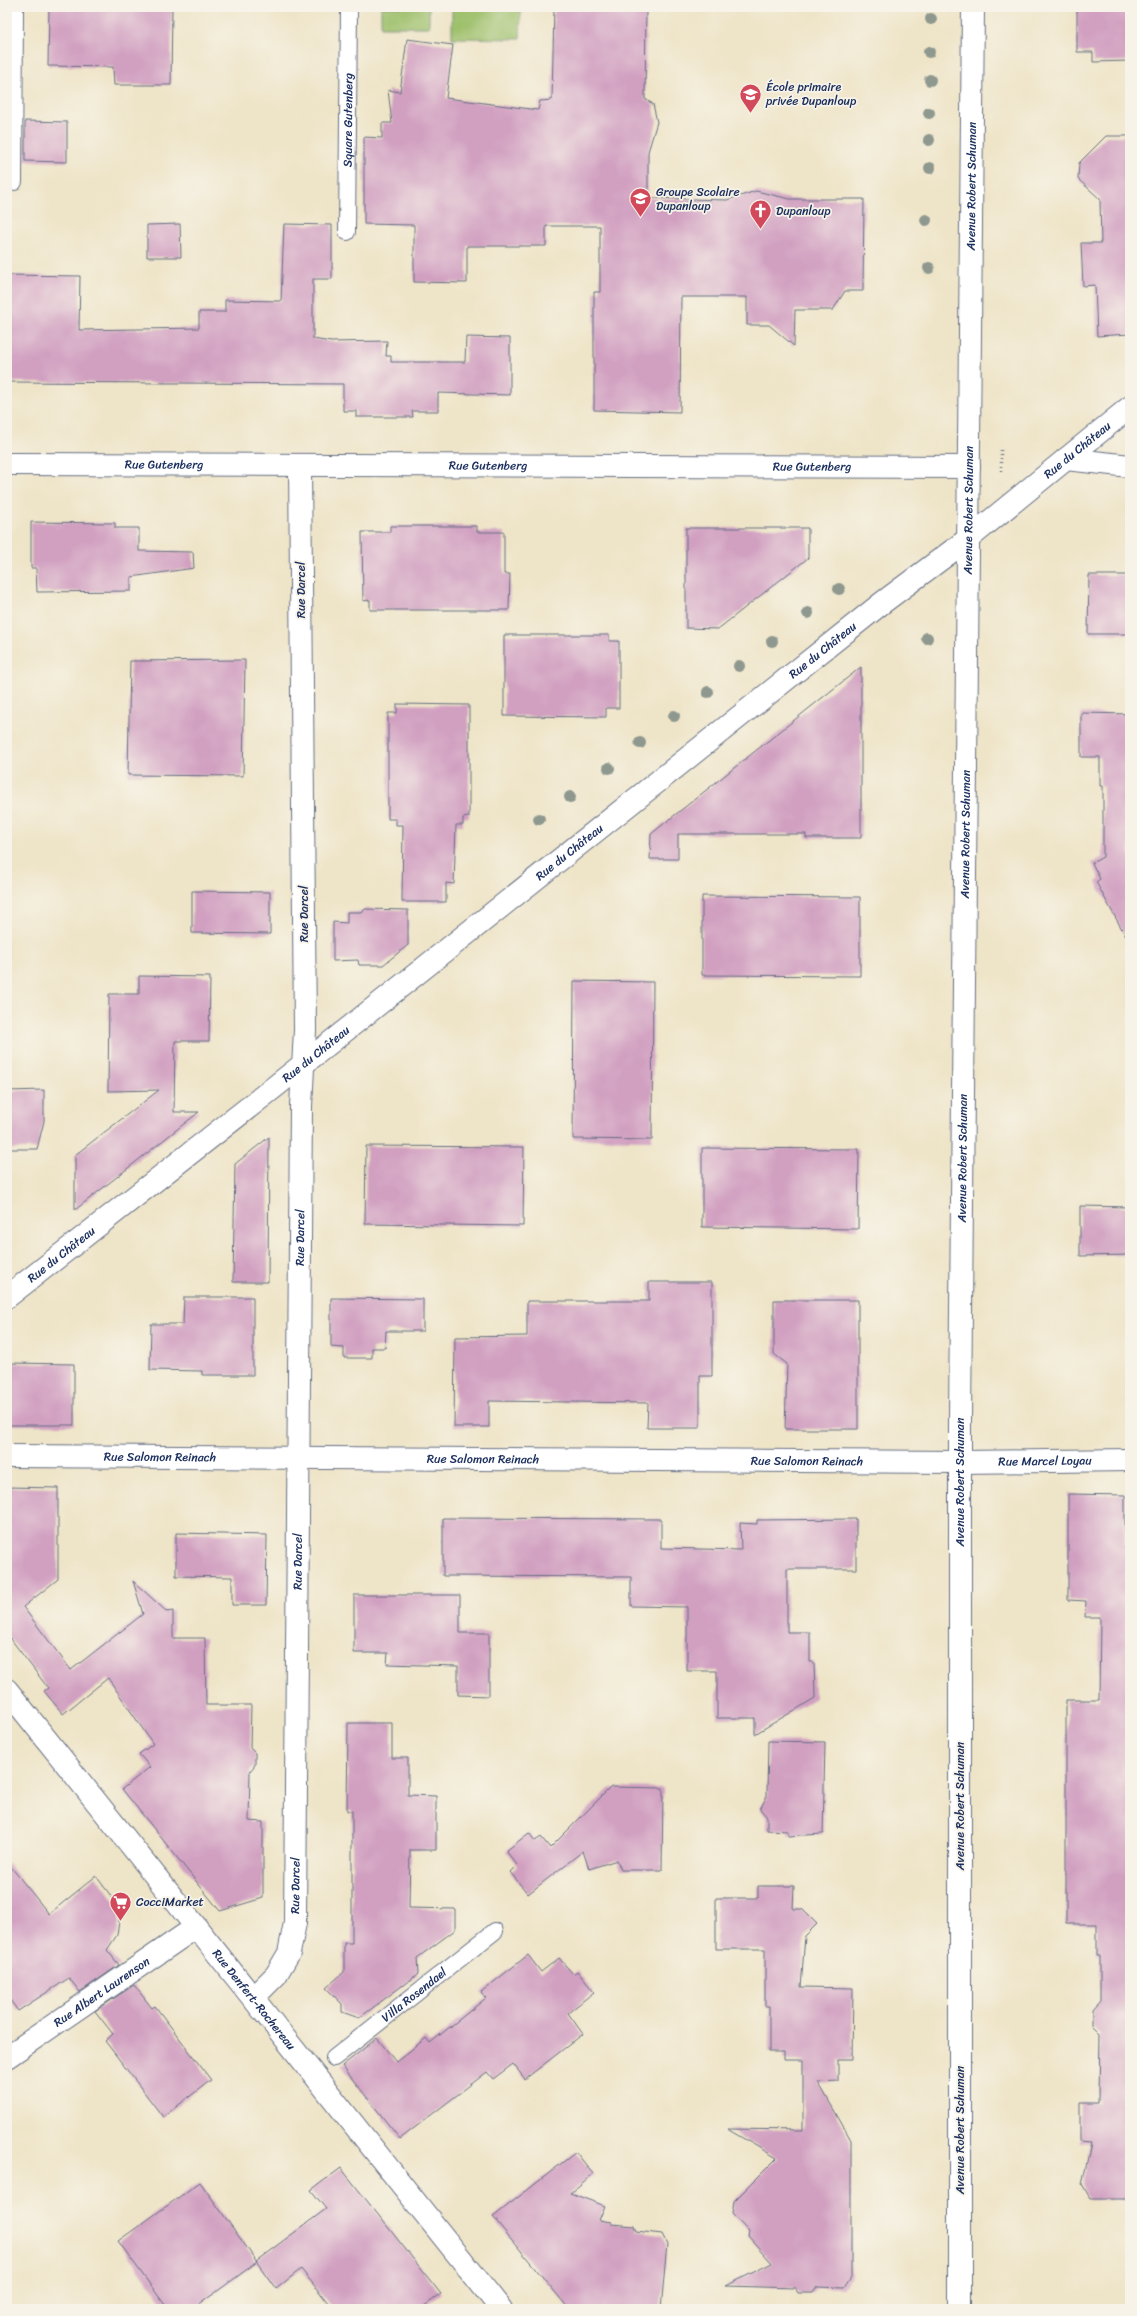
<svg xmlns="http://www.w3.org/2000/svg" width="1137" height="2316" font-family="Sriracha,sans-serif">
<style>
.green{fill:#9dc06a;stroke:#5c7864}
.building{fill:#d1a0c1}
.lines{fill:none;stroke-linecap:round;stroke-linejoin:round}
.service-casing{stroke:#656e83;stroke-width:18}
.minor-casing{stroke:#656e83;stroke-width:24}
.tertiary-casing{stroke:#656e83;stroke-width:24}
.secondary-casing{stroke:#656e83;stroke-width:24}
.path{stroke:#656e83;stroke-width:2.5;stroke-dasharray:1 3;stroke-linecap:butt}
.service{stroke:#fff;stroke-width:16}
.minor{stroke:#fff;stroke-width:22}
.tertiary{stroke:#fff;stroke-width:22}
.secondary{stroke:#fff;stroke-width:22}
.tree{fill:#8f988f}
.labels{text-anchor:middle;stroke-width:3.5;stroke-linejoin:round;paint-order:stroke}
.poi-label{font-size:12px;fill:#1b2f5e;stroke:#f7f3e8;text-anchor:start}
.street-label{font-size:12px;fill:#1b2f5e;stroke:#f7f3e8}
</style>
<rect width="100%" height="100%" fill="#f7f3e8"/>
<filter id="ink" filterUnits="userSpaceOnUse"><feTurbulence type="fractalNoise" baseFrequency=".025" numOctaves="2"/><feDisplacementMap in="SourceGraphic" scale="8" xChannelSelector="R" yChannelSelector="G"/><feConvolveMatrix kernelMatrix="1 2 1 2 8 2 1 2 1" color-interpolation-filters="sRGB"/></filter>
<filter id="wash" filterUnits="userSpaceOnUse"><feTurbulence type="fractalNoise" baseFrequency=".012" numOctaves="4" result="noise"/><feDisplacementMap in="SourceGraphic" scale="16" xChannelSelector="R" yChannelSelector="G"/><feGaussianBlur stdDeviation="0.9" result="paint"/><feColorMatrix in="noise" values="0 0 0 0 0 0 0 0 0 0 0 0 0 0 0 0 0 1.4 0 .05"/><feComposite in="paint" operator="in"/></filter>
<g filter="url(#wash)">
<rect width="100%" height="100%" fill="#eee4c7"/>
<path class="green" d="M 381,7 L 429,7 L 429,27 L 381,27 Z
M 452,7 L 521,7 L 520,39 L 452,38 Z"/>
<g id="blocks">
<path class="building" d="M 49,7 L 172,7 L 171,85 L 114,85 L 113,67 L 48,66 Z
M 554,7 L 646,7 L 645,99 L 653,104 L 657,122 L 648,152 L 648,198 L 727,200 L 756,191 L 790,199 L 864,199 L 863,291 L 845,291 L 833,310 L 795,310 L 794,346 L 769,325 L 747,325 L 747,297 L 681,297 L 680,412 L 594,410 L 594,292 L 600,292 L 600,226 L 546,226 L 546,246 L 467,246 L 467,283 L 414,282 L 414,225 L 364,224 L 364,137 L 382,138 L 382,123 L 392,123 L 388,90 L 400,92 L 407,39 L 453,45 L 446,98 L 538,110 L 540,101 L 552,100 Z
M 1077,7 L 1130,7 L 1130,61 L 1093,62 L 1093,52 L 1077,52 Z
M 25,121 L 67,122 L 67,162 L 25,161 Z
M 1106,136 L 1130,136 L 1130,334 L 1097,336 L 1095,285 L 1083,286 L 1081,243 L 1101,243 L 1100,199 L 1078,179 L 1079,163 Z
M 180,224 L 181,257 L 147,257 L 147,225 Z
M 284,224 L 332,225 L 332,279 L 313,279 L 313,339 L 331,342 L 387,341 L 386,356 L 391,356 L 391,362 L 465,362 L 466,337 L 510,338 L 510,395 L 438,393 L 438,411 L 412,411 L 413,417 L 356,417 L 356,411 L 343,411 L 343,384 L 7,382 L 7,275 L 80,276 L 79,330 L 199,328 L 199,312 L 225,312 L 225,300 L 281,301 Z
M 31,522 L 115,523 L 115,528 L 139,528 L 139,551 L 193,552 L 194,568 L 131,577 L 131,591 L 37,592 L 36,568 L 31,568 Z
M 390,526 L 477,526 L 477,532 L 504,532 L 504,574 L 510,574 L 509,610 L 370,610 L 370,600 L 363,601 L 362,532 L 390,532 Z
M 686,528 L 808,528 L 808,558 L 718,629 L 686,628 Z
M 1089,575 L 1130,575 L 1130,634 L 1088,634 Z
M 504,635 L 609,635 L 609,641 L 619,641 L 619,708 L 606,708 L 606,717 L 504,716 Z
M 245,660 L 243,776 L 128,775 L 130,661 Z
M 861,667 L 861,838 L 806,838 L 806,834 L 678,834 L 678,859 L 650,859 L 651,834 Z
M 397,704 L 469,705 L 469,817 L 463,818 L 463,825 L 456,825 L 454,884 L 446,883 L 446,902 L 402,902 L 403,825 L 396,825 L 396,819 L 388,819 L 388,713 L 397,713 Z
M 1081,713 L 1130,714 L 1130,944 L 1096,882 L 1100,879 L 1092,863 L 1103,857 L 1103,786 L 1100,786 L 1100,757 L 1081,757 Z
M 192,891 L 270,892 L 270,934 L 192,933 Z
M 702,896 L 860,897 L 860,976 L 702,975 Z
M 365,909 L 408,910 L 408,945 L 383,965 L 359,965 L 358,960 L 333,961 L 333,922 L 347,923 L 347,912 L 362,912 Z
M 139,976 L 210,977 L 209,1041 L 175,1041 L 174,1112 L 199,1112 L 75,1210 L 75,1155 L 159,1090 L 108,1091 L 109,994 L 139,994 Z
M 574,981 L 653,982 L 652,1140 L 573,1139 Z
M 44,1090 L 44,1121 L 37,1149 L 7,1149 L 7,1091 Z
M 269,1137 L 268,1282 L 233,1282 L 235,1164 Z
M 366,1146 L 524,1147 L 523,1226 L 365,1224 Z
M 702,1148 L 859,1149 L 858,1229 L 702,1227 Z
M 1080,1206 L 1130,1207 L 1130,1255 L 1080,1256 Z
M 649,1282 L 712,1282 L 712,1376 L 700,1376 L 700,1428 L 647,1428 L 648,1403 L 489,1401 L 489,1427 L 454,1427 L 455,1337 L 527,1336 L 527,1301 L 649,1301 Z
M 184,1297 L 253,1297 L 253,1375 L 202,1375 L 202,1371 L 150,1370 L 151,1324 L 183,1324 Z
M 331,1298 L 423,1299 L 423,1331 L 386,1331 L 385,1348 L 372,1348 L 372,1358 L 344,1358 L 344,1348 L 331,1347 Z
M 774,1300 L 858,1300 L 858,1429 L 785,1429 L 787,1364 L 774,1354 Z
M 9,1363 L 74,1364 L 74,1425 L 9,1425 Z
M 7,1487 L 58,1488 L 58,1579 L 23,1607 L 71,1670 L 143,1614 L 133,1581 L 167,1612 L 173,1611 L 173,1638 L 205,1638 L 206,1705 L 251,1705 L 250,1748 L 255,1753 L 255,1765 L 250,1771 L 249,1821 L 263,1822 L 263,1898 L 220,1911 L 122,1789 L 150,1767 L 139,1754 L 153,1744 L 108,1678 L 63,1714 L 44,1691 L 48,1688 L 7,1634 Z
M 1068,1494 L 1125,1495 L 1125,1549 L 1129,1549 L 1130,1564 L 1130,2199 L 1090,2199 L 1082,2185 L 1091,2143 L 1080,2142 L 1080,2102 L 1099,2102 L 1100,2033 L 1092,2025 L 1092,2010 L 1100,2001 L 1100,1955 L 1097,1955 L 1097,1924 L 1066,1924 L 1066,1700 L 1099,1700 L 1100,1617 L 1085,1617 L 1086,1601 L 1068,1600 Z
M 443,1518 L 661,1519 L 661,1548 L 741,1550 L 740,1523 L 757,1524 L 757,1520 L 856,1519 L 856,1569 L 787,1569 L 787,1632 L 810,1632 L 810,1662 L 814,1662 L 815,1698 L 755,1734 L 755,1718 L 717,1718 L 717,1671 L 687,1671 L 687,1607 L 631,1606 L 631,1577 L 443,1576 Z
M 176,1533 L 267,1535 L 266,1605 L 232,1605 L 232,1577 L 176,1576 Z
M 354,1595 L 460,1595 L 460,1633 L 489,1633 L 489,1696 L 458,1695 L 458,1666 L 387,1664 L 388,1653 L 354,1653 Z
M 348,1723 L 392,1723 L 392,1758 L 408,1758 L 408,1795 L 436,1796 L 436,1850 L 410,1850 L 409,1908 L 455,1909 L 455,1930 L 417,1958 L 418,1974 L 359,2018 L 342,2012 L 342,2004 L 326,1988 L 344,1972 L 344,1943 L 352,1943 L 352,1811 L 347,1811 Z
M 768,1741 L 825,1742 L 823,1834 L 788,1836 L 788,1831 L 767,1830 L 767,1817 L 760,1809 L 767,1796 Z
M 611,1787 L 663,1788 L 662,1870 L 621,1870 L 617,1860 L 589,1869 L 583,1851 L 528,1894 L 510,1872 L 517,1865 L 506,1851 L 529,1833 L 535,1841 L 541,1837 L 550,1848 Z
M 7,1862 L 49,1914 L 96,1876 L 117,1904 L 120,1915 L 117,1935 L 107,1950 L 119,1965 L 80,1992 L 69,1978 L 18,2011 L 7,1996 Z
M 758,1886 L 794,1886 L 793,1909 L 802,1909 L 817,1924 L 805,1936 L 801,1987 L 853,1988 L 852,2060 L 838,2060 L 838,2081 L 818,2082 L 851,2140 L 851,2277 L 844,2288 L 817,2287 L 813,2293 L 798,2293 L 795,2288 L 726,2286 L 772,2263 L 748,2236 L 749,2231 L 732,2213 L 734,2201 L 777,2158 L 727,2129 L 803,2130 L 803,2060 L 784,2060 L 784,2052 L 769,2052 L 769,2006 L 765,2006 L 765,1949 L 716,1949 L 716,1898 L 758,1898 Z
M 528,1955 L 541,1972 L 559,1958 L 573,1974 L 577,1971 L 594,1992 L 568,2013 L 583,2034 L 525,2079 L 513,2064 L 493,2079 L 487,2072 L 400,2139 L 342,2066 L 377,2038 L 396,2062 L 426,2038 L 430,2043 L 486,1998 L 481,1992 Z
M 134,1985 L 152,2008 L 155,2006 L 211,2080 L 163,2117 L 105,2041 L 113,2034 L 95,2011 Z
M 576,2152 L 593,2174 L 570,2193 L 605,2206 L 599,2220 L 611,2222 L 611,2224 L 634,2226 L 636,2231 L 662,2234 L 667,2244 L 661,2309 L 569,2309 L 493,2217 Z
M 341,2168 L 441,2294 L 420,2309 L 333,2309 L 301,2269 L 276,2289 L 256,2261 L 326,2209 L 311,2190 Z
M 200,2182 L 257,2262 L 193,2309 L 168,2309 L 118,2241 Z"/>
</g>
</g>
<g filter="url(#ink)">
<use href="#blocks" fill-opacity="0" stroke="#656e83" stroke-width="1"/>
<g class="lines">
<defs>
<g id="service">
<path d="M 14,182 L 15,7"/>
<path id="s1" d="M 347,232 L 349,7"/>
<path id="s2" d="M 334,2058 L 495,1931"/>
</g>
<g id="minor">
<path d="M 1066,459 L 1130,466"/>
<path id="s3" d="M 7,464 L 969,467"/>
<path id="s4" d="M 7,1456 L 960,1462 L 1130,1460"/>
<path id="s5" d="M 7,1690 L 501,2309"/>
<path id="s6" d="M 253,1998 L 276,1975 L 289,1953 L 295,1923 L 301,1106 L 305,1030 L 300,465"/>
<path id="s7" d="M 7,2057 L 196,1927"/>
</g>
<g id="tertiary">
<path id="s8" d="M 960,2309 L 960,1418 L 973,7"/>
</g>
<g id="secondary">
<path id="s9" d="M 7,1297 L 272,1089 L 882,603 L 968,539 L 1130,407"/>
</g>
</defs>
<use href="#service" class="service-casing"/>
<use href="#minor" class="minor-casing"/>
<use href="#tertiary" class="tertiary-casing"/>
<use href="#secondary" class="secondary-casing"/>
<path class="path" d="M 1001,450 L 1001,473"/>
<use href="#service" class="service"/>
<use href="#minor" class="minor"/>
<use href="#tertiary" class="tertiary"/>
<use href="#secondary" class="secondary"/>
</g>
<g class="tree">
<circle cx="931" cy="19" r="6"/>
<circle cx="929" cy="52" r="6"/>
<circle cx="930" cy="80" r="6"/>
<circle cx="929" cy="113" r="6"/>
<circle cx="929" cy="140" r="6"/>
<circle cx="930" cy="168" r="6"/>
<circle cx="926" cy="220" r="6"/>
<circle cx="929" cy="268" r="6"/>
<circle cx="839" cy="589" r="6"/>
<circle cx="808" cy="613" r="6"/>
<circle cx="927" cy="638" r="6"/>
<circle cx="772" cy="641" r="6"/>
<circle cx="739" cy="666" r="6"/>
<circle cx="708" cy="692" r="6"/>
<circle cx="674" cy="716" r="6"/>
<circle cx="640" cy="743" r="6"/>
<circle cx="609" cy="768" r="6"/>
<circle cx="570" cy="797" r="6"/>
<circle cx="539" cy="819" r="6"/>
</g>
</g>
<defs>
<symbol id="school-pin" viewBox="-11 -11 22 30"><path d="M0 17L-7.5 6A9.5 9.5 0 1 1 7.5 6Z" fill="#d1495b" stroke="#f7f3e8"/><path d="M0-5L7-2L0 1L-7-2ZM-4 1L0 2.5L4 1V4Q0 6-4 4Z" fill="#fff"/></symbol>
<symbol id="church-pin" viewBox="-11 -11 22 30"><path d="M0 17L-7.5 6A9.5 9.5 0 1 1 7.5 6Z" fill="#d1495b" stroke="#f7f3e8"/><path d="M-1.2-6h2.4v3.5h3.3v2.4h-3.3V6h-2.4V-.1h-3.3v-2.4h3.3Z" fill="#fff"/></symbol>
<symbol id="supermarket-pin" viewBox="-11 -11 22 30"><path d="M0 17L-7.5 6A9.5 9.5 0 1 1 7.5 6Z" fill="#d1495b" stroke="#f7f3e8"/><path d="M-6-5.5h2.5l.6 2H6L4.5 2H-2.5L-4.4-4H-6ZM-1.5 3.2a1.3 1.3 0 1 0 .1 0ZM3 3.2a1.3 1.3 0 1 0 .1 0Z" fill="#fff"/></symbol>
</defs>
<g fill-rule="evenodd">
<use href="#school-pin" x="738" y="82" width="25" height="34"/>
<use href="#school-pin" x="628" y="186" width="25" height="34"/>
<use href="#church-pin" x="748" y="198" width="25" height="34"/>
<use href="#supermarket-pin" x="108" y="1890" width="25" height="34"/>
</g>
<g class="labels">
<g class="poi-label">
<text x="766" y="91">École primaire<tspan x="766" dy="14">privée Dupanloup</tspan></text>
<text x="656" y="196">Groupe Scolaire<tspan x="656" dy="14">Dupanloup</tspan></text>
<text x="776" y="215">Dupanloup</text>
<text x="136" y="1906">CocciMarket</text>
</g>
<g class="street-label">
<text dy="4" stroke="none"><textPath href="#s1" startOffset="112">Square Gutenberg</textPath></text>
<text dy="4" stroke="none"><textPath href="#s8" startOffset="2123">Avenue Robert Schuman</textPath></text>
<text dy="4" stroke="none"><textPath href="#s9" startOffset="1365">Rue du Château</textPath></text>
<text dy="4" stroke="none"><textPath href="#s3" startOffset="157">Rue Gutenberg</textPath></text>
<text dy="4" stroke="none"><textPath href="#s3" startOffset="481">Rue Gutenberg</textPath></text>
<text dy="4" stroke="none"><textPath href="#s3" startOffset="805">Rue Gutenberg</textPath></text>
<text dy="4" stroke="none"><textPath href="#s8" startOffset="1799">Avenue Robert Schuman</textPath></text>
<text transform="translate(301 590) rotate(-90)" y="4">Rue Darcel</text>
<text dy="4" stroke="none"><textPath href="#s9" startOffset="1041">Rue du Château</textPath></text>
<text dy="4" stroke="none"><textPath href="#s8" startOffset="1475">Avenue Robert Schuman</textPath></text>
<text dy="4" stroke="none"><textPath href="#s9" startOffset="717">Rue du Château</textPath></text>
<text transform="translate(304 914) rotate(-90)" y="4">Rue Darcel</text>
<text dy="4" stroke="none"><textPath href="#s9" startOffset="393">Rue du Château</textPath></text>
<text dy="4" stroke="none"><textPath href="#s8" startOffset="1151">Avenue Robert Schuman</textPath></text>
<text dy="4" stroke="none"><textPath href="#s6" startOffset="774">Rue Darcel</textPath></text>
<text dy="4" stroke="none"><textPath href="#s9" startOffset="69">Rue du Château</textPath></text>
<text dy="4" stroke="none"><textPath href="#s4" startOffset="153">Rue Salomon Reinach</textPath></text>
<text dy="4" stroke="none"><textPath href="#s4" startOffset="476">Rue Salomon Reinach</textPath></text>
<text dy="4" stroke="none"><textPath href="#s4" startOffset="800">Rue Salomon Reinach</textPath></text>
<text dy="4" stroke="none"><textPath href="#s4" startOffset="1038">Rue Marcel Loyau</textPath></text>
<text dy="4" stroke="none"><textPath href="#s8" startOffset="827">Avenue Robert Schuman</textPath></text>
<text dy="4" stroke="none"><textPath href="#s6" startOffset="450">Rue Darcel</textPath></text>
<text transform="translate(960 1806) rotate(-90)" y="4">Avenue Robert Schuman</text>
<text dy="4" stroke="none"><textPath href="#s6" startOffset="126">Rue Darcel</textPath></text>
<text dy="4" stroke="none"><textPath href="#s7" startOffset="115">Rue Albert Laurenson</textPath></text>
<text dy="4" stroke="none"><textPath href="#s2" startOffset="102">Villa Rosendael</textPath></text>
<text dy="4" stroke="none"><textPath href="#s5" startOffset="396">Rue Denfert-Rochereau</textPath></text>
<text transform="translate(960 2130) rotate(-90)" y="4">Avenue Robert Schuman</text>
</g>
</g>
<rect width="1137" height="2316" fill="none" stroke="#f7f3e8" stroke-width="24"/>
</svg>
